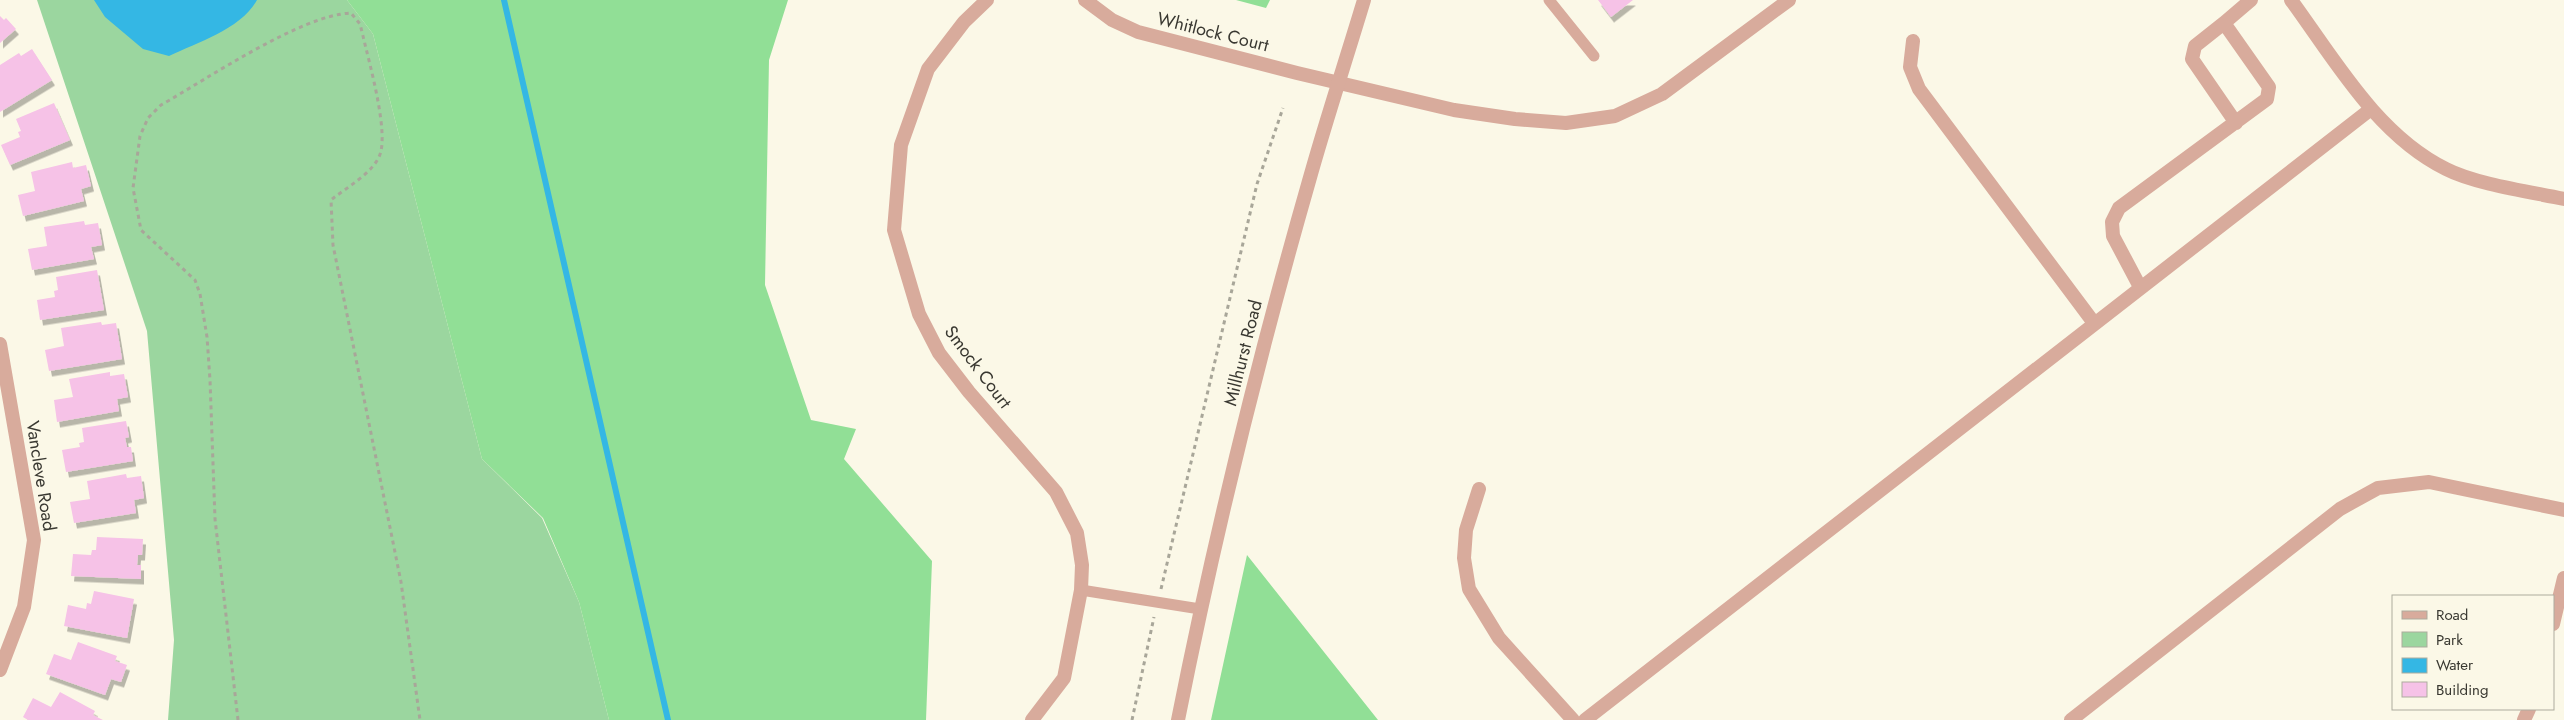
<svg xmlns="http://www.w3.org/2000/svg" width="2564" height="720" font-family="Jost,sans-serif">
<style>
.green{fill:#9bd69f}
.forest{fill:#91df96}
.water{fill:#34b7e4}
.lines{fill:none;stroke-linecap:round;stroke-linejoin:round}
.stream{stroke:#34b7e4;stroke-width:6}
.building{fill:#f6c2e7;filter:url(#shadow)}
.path{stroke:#a8a699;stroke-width:3;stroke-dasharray:4 4;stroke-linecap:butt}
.service{stroke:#d8ab9c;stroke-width:11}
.minor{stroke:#d8ab9c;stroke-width:14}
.tertiary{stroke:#d8ab9c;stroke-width:14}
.labels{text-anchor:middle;stroke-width:5;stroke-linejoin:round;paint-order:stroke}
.street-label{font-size:18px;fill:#393831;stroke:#fbf8e7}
</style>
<defs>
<filter id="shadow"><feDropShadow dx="3" dy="5.5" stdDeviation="0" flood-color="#0004"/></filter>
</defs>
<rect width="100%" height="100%" fill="#fbf8e7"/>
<path class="green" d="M 37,0 L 347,0 L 373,34 L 482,459 L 542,518 L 579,602 L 609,720 L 168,720 L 174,640 L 147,331 Z"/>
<path class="forest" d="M 347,0 L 788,0 L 769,60 L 765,285 L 811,420 L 856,429 L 844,459 L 932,561 L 926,720 L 609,720 L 579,602 L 543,518 L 482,459 L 373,34 Z
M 1236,0 L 1270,0 L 1266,8 Z
M 1247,555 L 1378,720 L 1211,720 Z"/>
<path class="water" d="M 94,0 L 257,0 C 241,29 198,42 169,56 L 143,49 L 105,17 Z"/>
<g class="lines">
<path class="stream" d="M 504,0 L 668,720"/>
</g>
<path class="building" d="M 1598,0 L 1633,0 L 1611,17 Z
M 0,16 L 4,20 L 6,18 L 16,29 L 0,43 Z
M 32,49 L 52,80 L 0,112 L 0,65 L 19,53 L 21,56 Z
M 54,103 L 70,140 L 10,165 L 1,145 L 20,137 L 18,132 L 21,131 L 16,119 Z
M 72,162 L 73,168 L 86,165 L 91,186 L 81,189 L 84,201 L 23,216 L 18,195 L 35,191 L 31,172 Z
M 84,221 L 85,225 L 98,223 L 102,245 L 91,247 L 94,259 L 32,270 L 28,249 L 47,246 L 44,227 Z
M 97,270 L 104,310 L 40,320 L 37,300 L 55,297 L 54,291 L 58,290 L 56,277 Z
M 101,322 L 102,325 L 116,323 L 122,359 L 49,371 L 45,350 L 64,346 L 61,328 Z
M 110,372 L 110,376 L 124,374 L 128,397 L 117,399 L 119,411 L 57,422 L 54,400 L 73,397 L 69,379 Z
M 126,421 L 129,437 L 125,438 L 127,447 L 131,447 L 133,461 L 66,472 L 62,450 L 80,447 L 79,443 L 84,442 L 82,428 Z
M 126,474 L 127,478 L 141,476 L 144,498 L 134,500 L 136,513 L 74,523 L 70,502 L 90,499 L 87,481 Z
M 97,537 L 143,539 L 142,555 L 138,555 L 137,565 L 141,565 L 141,579 L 71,576 L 73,554 L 91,555 L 92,550 L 96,550 Z
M 94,591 L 134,599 L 127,638 L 64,626 L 68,605 L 86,609 L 87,603 L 91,604 Z
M 78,642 L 117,656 L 115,661 L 127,665 L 121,682 L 111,679 L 105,695 L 46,674 L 54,654 L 71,660 Z
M 60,692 L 95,711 L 93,715 L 103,720 L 28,720 L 23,717 L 33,698 L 51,707 Z"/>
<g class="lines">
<path class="path" d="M 1161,589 L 1257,184 L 1283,108
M 238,720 L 215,519 L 210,380 L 207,337 L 200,294 L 195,280 L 141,230 L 133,188 L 140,136 L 148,118 L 161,105 C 207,79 301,15 351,13 L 360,24 L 363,36 C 369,62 390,135 379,157 C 370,175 347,187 331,200 L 333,245 L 401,582 L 420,720
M 1132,720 L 1154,617"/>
<path class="service" d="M 1549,0 L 1594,56
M 1081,590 L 1200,609"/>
<path class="minor" d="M 987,0 L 964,22 L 928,69 L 901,145 L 894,230 L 919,314 L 939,353 L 969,392 L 1056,492 L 1077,533 L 1082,565 L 1081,590 L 1064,678 L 1032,720
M 1085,0 L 1112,20 L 1138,32 L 1297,73 L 1454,110 L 1515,119 L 1566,123 L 1615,116 L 1662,94 L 1789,0
M 2291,0 C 2335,60 2377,135 2446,169 C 2475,184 2531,192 2564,199
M 2224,23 L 2195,46 L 2192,59 L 2236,123
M 1913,41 L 1910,67 L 1919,89 L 2094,323
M 2140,287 L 2113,236 L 2112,222 L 2119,208 L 2267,99 L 2269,87 L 2224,23 L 2251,0
M 0,344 L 34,540 L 24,607 L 0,670
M 1479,489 L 1466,530 L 1464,558 L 1469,589 L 1499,638 L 1573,720
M 2553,624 L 2564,578
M 1585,720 L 2371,109
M 2071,720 L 2340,509 L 2378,488 L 2429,482 L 2564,510
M 2524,720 L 2529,709"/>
<path class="tertiary" d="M 1178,720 C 1214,539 1258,359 1309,181 C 1326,120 1346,60 1364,0"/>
</g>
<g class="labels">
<g class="street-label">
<text transform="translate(1213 32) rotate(14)" y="6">Whitlock Court</text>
<text transform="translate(1243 353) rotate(-76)" y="6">Millhurst Road</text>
<text transform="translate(978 367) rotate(53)" y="6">Smock Court</text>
<text transform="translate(41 476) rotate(81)" y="6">Vancleve Road</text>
</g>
</g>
<rect x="2392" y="595" width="162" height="115" fill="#fbf8e7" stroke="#adab9e"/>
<rect x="2402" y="611" width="25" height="8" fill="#d8ab9c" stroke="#adab9e"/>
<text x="2436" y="620" font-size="15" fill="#393831">Road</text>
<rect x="2402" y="632" width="25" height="15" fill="#9bd69f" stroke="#adab9e"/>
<text x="2436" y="645" font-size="15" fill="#393831">Park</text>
<rect x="2402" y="658" width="25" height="15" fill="#34b7e4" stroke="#adab9e"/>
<text x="2436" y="670" font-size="15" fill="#393831">Water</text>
<rect x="2402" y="682" width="25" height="15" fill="#f6c2e7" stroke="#adab9e"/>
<text x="2436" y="695" font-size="15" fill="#393831">Building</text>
</svg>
